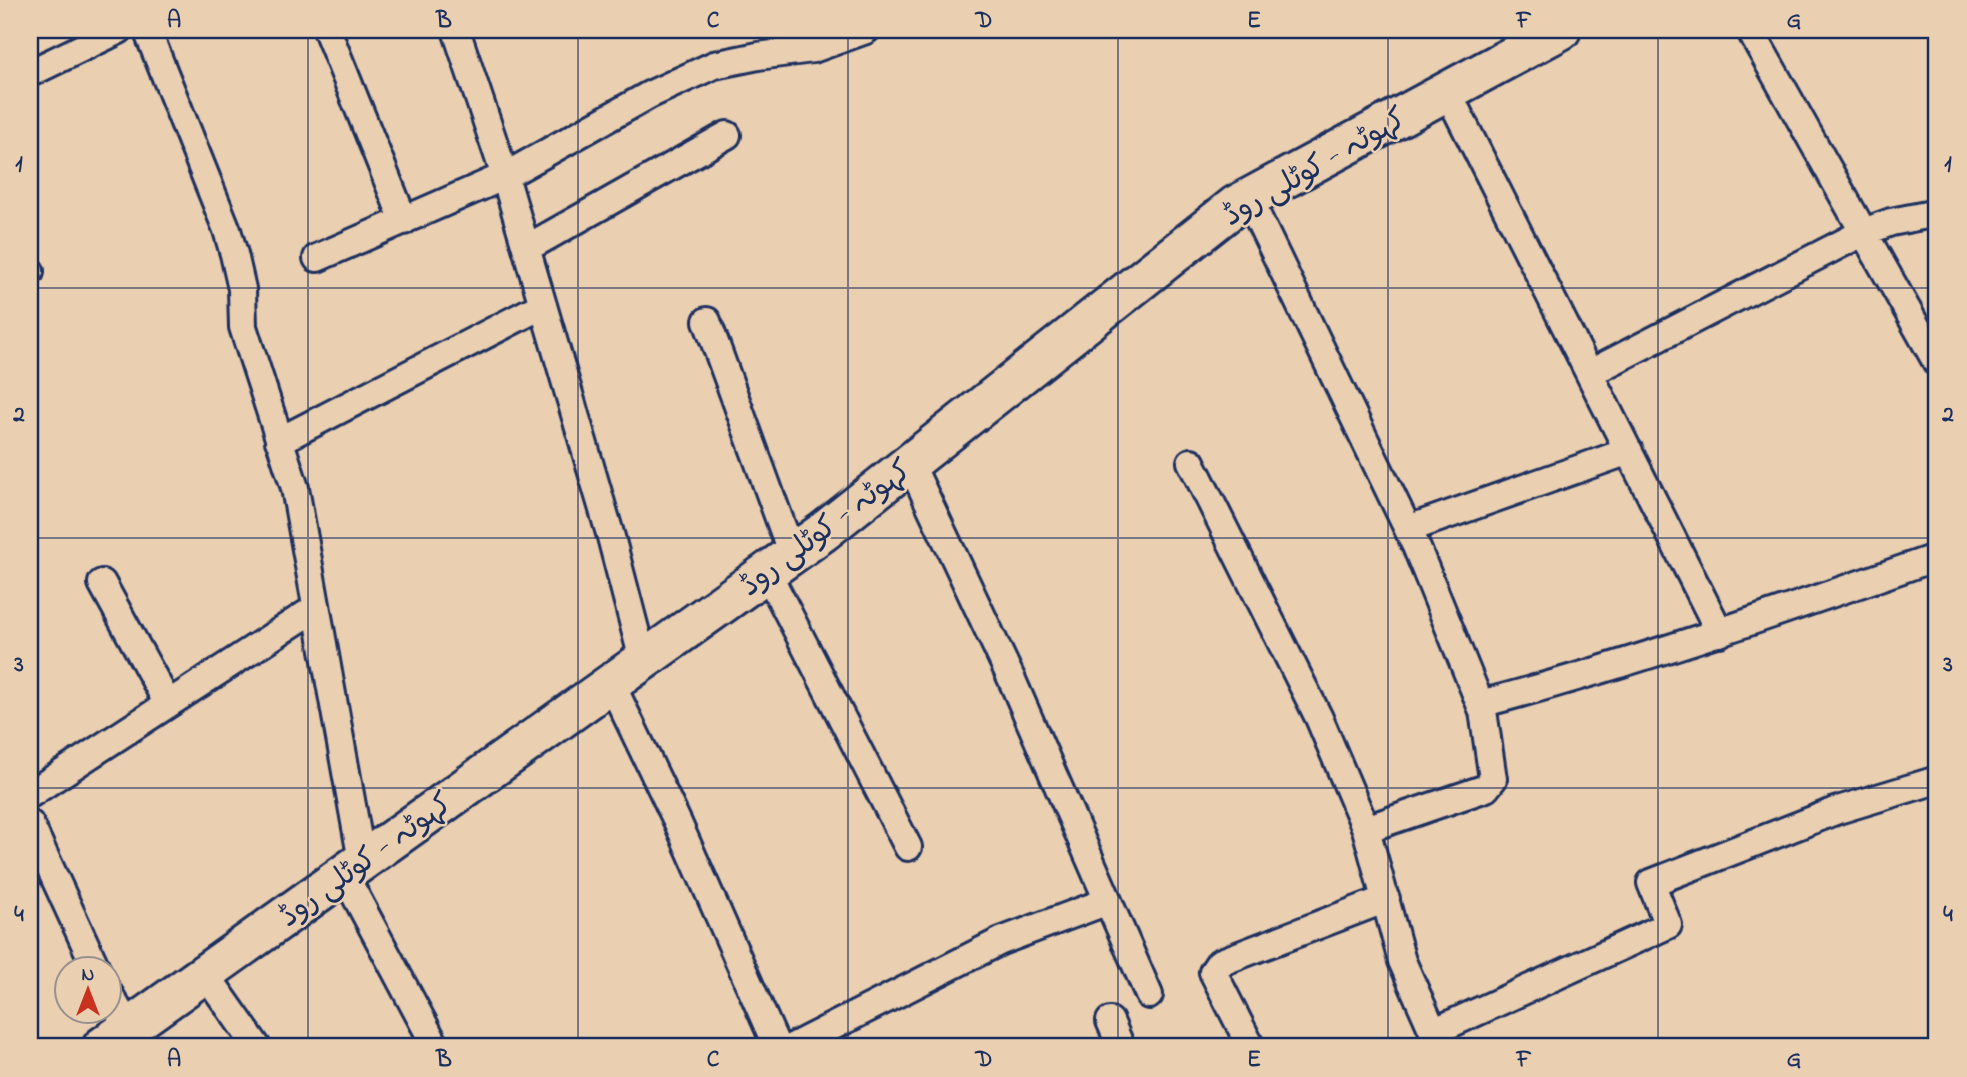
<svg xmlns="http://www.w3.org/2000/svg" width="1967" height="1077" font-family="'Indie Flower','Playpen Sans Arabic',sans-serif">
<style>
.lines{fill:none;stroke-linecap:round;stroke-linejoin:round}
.minor-casing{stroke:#1b2f5e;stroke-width:32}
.primary-casing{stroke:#1b2f5e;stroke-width:44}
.minor{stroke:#eacfb1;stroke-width:26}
.primary{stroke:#eacfb1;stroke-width:38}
.grid{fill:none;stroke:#1b2f5e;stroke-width:2;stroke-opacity:0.55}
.labels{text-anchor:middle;stroke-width:5;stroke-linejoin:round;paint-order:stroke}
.street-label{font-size:30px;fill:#1b2f5e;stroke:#eacfb1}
.neatline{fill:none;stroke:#1b2f5e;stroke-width:2.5}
.grid-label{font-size:23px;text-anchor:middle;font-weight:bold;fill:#1b2f5e}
</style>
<rect width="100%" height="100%" fill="#eacfb1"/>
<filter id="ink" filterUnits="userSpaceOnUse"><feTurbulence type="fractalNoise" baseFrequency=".0143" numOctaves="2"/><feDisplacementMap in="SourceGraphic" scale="14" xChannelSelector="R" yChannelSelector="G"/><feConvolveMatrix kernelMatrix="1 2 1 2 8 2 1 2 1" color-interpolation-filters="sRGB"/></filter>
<g filter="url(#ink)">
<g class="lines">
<defs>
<path id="minor" d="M 147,30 L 227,230 L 234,254 L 242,289 L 243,327 L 295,488 L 362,861
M 327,30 L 404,221
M 456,30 L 505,176 L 611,537 L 643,660
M 1750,30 L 1937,363
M 30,73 L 119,30
M 1447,91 L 1720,633
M 1249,199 L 1416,546 L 1483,711 L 1493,779 L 1486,788 L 1366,829
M 527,248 L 727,135
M 317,258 L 505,176 L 649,95 L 714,65 L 758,56 L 813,49 L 866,30
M 30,272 L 30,271
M 707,321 L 792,554
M 1590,373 L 1864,232 L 1891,222 L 1937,213
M 279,441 L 543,305
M 1191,462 L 1319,718 L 1366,829 L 1402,961 L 1440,1047
M 910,463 L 1012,680 L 1149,995
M 1408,529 L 1629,451
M 767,572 L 908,847
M 102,583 L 168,704
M 611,683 L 678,823 L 777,1047
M 1480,704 C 1636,663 1785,610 1937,557
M 30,794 L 316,608
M 30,824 L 96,968
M 344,874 L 436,1047
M 205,973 L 257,1047
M 108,992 L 129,1028
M 1110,1021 L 1121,1047
M 1433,1032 L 1668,925 L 1651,883 L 1838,810 L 1937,780
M 792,1047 L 1001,941 L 1108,901
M 1251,1047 L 1213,972 L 1219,963 L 1386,899"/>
<path id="primary" d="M 102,1047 L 823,532 L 1236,205 L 1561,30"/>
</defs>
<use href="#minor" class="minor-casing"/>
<use href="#primary" class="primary-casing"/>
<use href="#minor" class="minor"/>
<use href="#primary" class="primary"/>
</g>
</g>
<path class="grid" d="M 308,30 L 308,1047M 578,30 L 578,1047M 848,30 L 848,1047M 1118,30 L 1118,1047M 1388,30 L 1388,1047M 1658,30 L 1658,1047M 30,288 L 1937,288M 30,538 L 1937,538M 30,788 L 1937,788"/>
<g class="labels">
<g class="street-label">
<text transform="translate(1314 166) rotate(-30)" y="10">کہوٹہ - کوٹلی روڈ</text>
<text transform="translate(825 527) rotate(-37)" y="10">کہوٹہ - کوٹلی روڈ</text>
<text transform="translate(365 859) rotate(-36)" y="10">کہوٹہ - کوٹلی روڈ</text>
</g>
</g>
<rect width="1967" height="1077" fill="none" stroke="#eacfb1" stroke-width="77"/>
<g transform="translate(88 990)"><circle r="33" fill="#eacfb1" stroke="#978f90" stroke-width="2"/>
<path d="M0-5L12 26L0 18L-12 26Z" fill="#c8321e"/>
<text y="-10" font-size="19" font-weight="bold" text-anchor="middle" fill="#1b2f5e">N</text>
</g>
<rect x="38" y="38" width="1890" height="1000" class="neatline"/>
<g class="grid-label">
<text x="174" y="27">A</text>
<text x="444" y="27">B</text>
<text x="713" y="27">C</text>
<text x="984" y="27">D</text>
<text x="1254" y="27">E</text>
<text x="1524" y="27">F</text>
<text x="1794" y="27">G</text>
<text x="19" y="171">1</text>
<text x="1948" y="171">1</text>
<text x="19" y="421">2</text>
<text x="1948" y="421">2</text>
<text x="19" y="671">3</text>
<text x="1948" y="671">3</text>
<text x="19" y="921">4</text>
<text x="1948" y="921">4</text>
<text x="174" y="1066">A</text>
<text x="444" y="1066">B</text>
<text x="713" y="1066">C</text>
<text x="984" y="1066">D</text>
<text x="1254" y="1066">E</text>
<text x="1524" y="1066">F</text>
<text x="1794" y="1066">G</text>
</g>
</svg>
